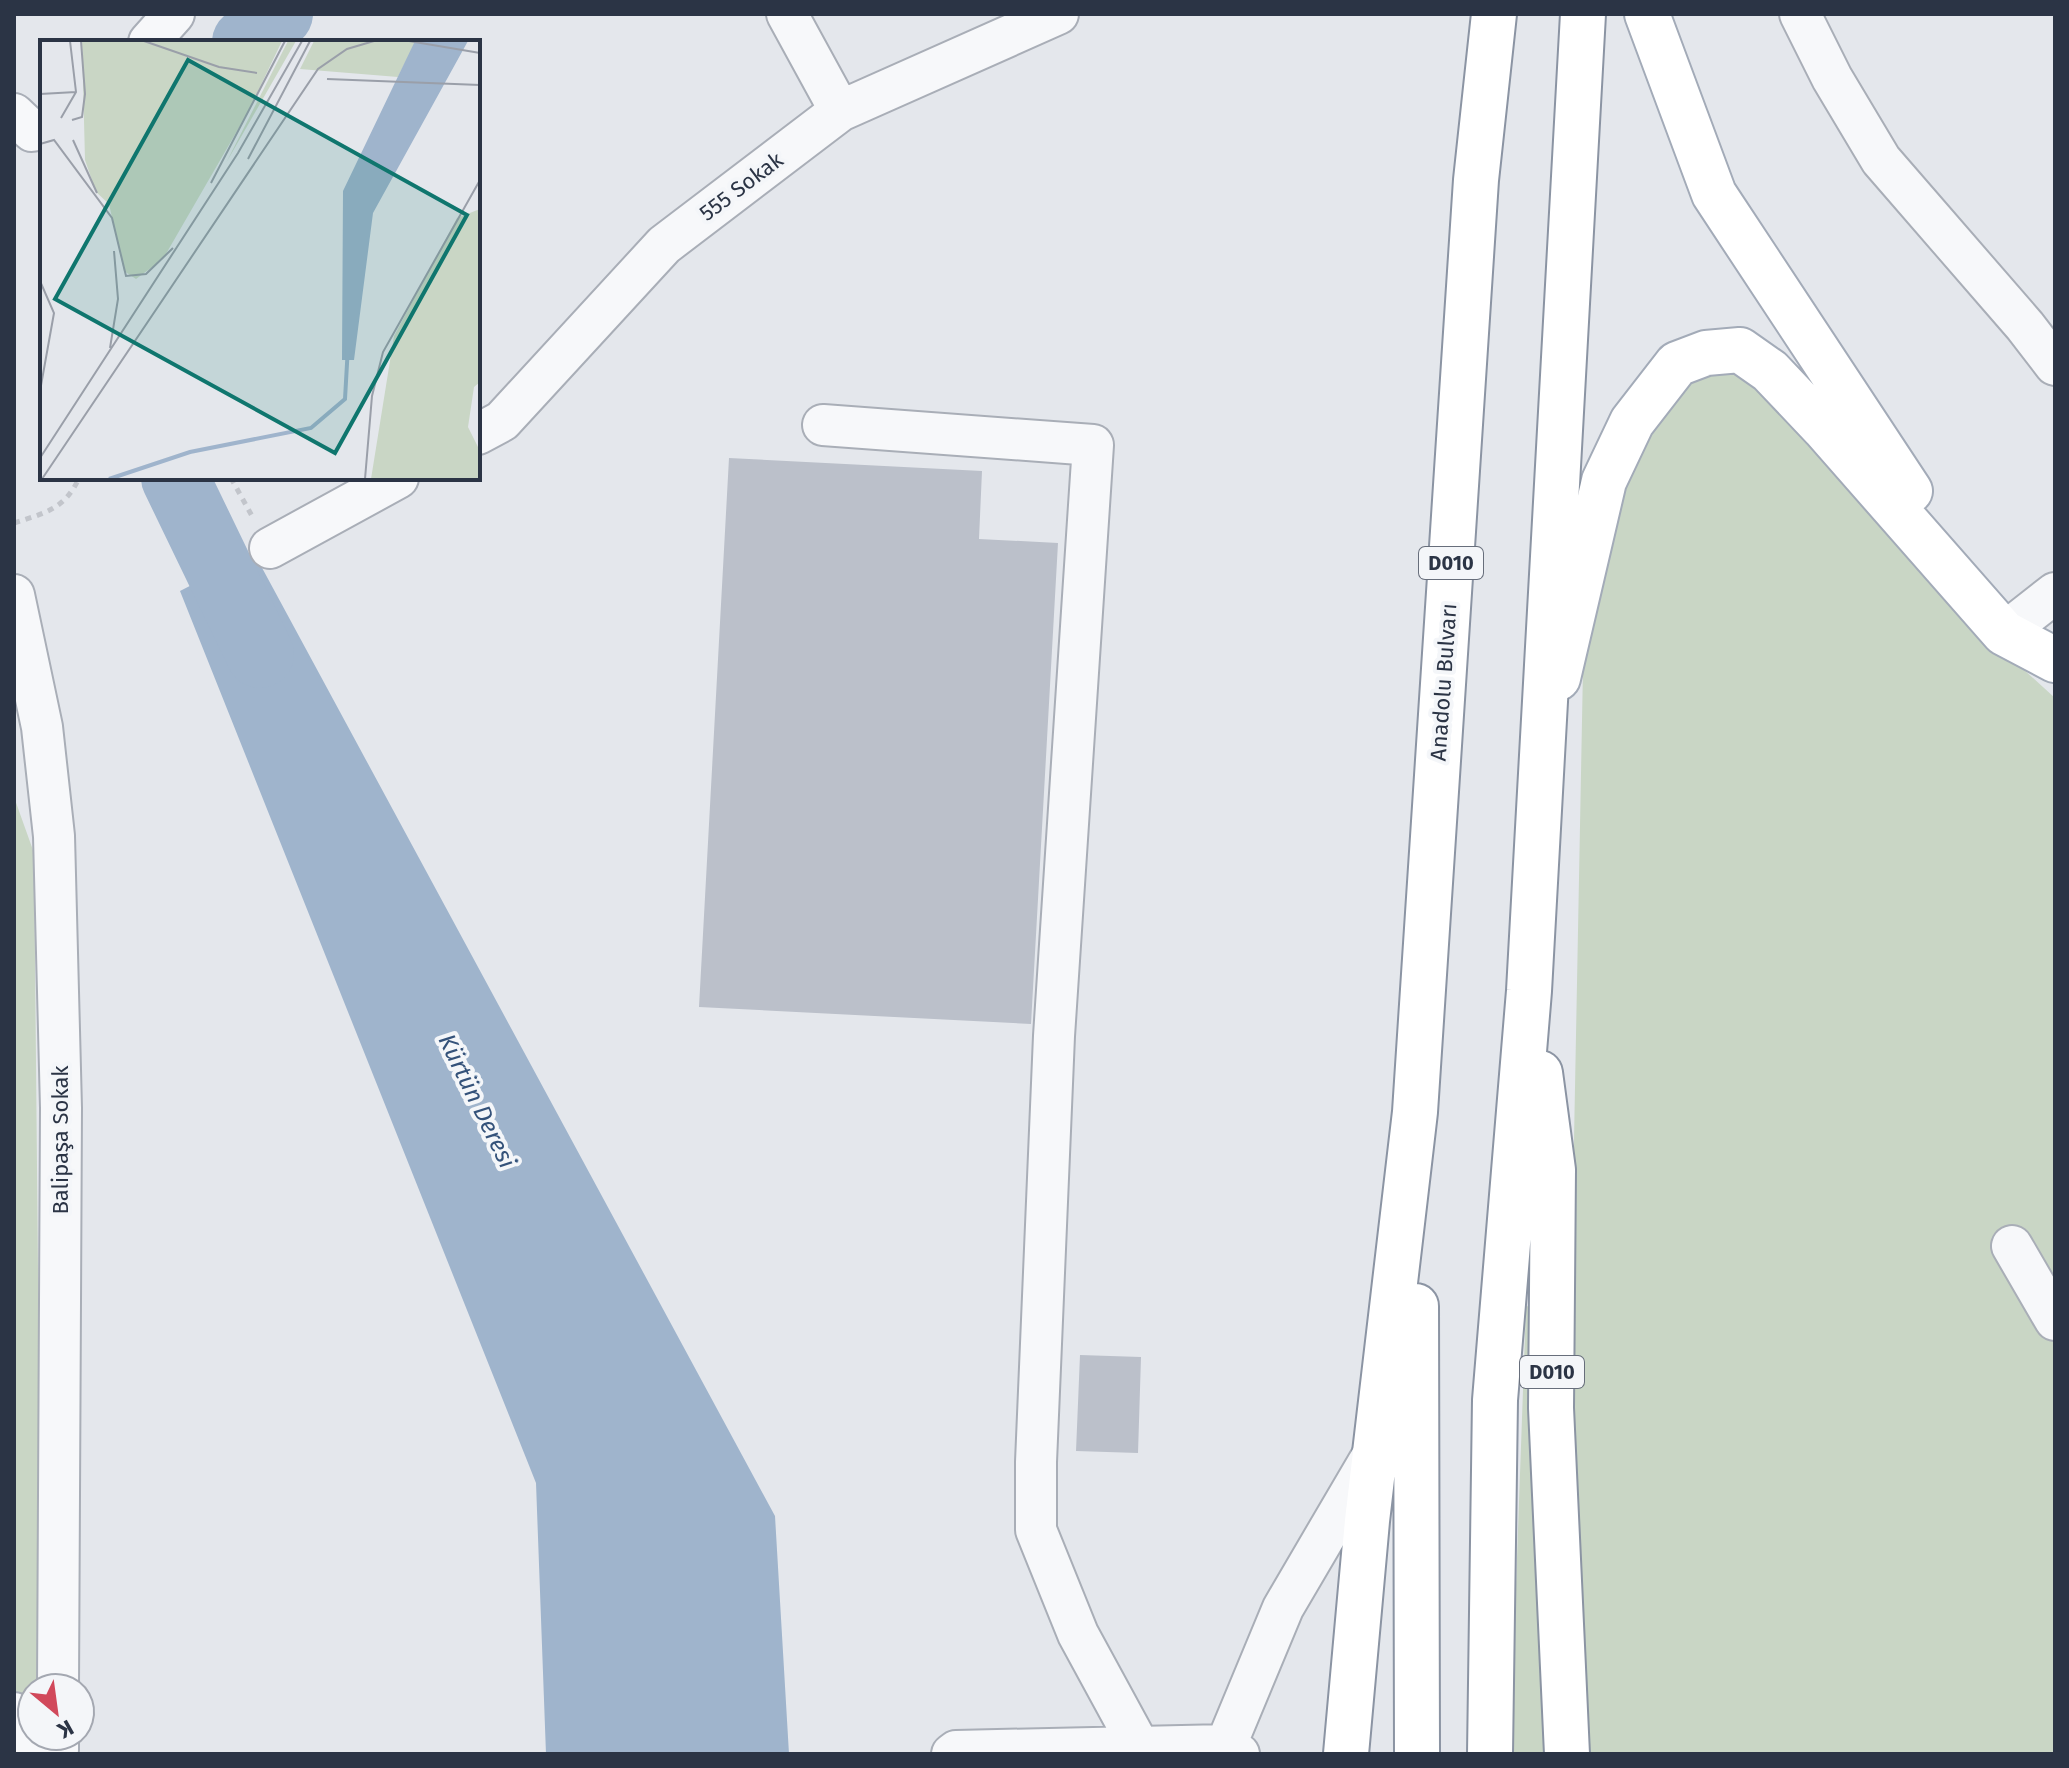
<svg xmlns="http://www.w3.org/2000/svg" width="2069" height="1768" font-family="'Fira Sans',sans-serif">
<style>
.green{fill:#c9d6c5}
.water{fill:#9fb4cc}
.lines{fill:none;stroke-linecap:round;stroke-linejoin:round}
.river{stroke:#9fb4cc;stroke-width:68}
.building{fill:#bbc0ca}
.minor-casing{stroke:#a9aeb7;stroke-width:44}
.major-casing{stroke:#a3abb8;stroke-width:48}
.highway-casing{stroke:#8b94a3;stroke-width:48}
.path{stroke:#c2c5cb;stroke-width:5;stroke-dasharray:6 6;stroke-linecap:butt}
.minor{stroke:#f7f8fa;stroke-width:40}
.major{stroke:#fff;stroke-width:44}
.highway{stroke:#fff;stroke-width:44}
.labels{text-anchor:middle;stroke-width:8;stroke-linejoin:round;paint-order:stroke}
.shield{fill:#f4f6f9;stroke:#676e7b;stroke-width:2}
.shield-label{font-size:20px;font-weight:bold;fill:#2b3445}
.street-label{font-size:22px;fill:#2b3445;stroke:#f4f6f9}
.water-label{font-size:24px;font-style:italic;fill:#34527a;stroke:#f4f6f9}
.inset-river{fill:none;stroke:#9fb4cc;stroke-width:4}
.inset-road{fill:none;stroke:#9a9fa9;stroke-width:2}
.view{fill:#0f766e;fill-opacity:0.15;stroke:#0f766e;stroke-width:4}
.inset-edge{fill:none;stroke:#2b3445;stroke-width:4}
</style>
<rect width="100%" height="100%" fill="#e4e7ec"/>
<path class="green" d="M 1677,364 L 1770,371 L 1889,502 L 1934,588 L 2055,698 L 2055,1754 L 1569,1754 L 1564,1664 L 1585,564 Z
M 14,797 L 34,853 L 42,1688 L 32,1688 L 32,1732 L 14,1754 Z
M 1526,1306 L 1536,1308 L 1548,1754 L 1510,1754 Z"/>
<path class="water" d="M 254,553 L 775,1516 L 789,1754 L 546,1754 L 536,1483 L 180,591 Z"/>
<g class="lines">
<path class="river" d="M 246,42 L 279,14
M 175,478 L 260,654"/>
</g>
<path class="building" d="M 729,458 L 982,471 L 979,539 L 1058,543 L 1031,1024 L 699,1007 Z
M 1080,1355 L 1141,1357 L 1138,1453 L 1076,1451 Z"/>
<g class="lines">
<defs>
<path id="minor" d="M 787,14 L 840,111
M 1800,14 L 1832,78 L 1881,160 L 2025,326 L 2055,365
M 149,42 L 174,14
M 14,114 L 32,131 L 42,129
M 823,425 L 1093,445 L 1054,1036 L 1036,1462 L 1036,1530 L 1078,1634 L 1140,1748
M 478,434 L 502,421 L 664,245 L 840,111 L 1058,14
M 270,548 L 398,478
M 14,595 L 42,727 L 54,836 L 61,1108 L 58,1688
M 2004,633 L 2055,593
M 2012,1246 L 2055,1320
M 14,1713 L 21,1754
M 1226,1745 L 1283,1608 L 1375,1451
M 54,1754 L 58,1750 L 58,1736
M 952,1754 L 956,1751 L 1226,1745 L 1239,1754"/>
<path id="major" d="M 1647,14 L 1714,194 L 1910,491
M 1558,678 L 1604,481 L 1632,422 L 1677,364 L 1706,353 L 1740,350 L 1770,371 L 1824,428 L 2004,633 L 2055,660"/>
<path id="highway" d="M 1540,1073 L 1553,1170 L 1551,1408 L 1567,1754
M 1416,1306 L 1417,1754
M 1346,1754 L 1367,1521 L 1415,1112 L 1476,180 L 1494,14
M 1490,1754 L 1495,1400 L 1529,991 L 1583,14"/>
</defs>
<use href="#minor" class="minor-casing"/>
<use href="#major" class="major-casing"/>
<use href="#highway" class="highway-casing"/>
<path class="path" d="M 231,478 L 252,516
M 14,523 C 45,513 65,509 79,478"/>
<use href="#minor" class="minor"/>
<use href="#major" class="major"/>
<use href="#highway" class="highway"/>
</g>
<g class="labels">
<g class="shield">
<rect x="1419" y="547" width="64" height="32" rx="6"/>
<rect x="1520" y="1356" width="64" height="32" rx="6"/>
</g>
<g class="shield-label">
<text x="1451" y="570">D010</text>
<text x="1552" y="1379">D010</text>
</g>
<g class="street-label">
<text transform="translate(741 186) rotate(-37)" y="8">555 Sokak</text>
<text transform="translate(1443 682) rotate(-86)" y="8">Anadolu Bulvarı</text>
<text transform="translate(60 1140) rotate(-90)" y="8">Balipaşa Sokak</text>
</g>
<g class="water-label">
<text transform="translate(477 1101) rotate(64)" y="8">Kürtün Deresi</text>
</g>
</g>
<g transform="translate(40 40)">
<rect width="440" height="440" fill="#e4e7ec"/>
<path d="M 42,1 L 242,1 L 208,72 L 123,219 L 96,239 L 84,231 L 69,164 L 56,152 L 45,120 ZM 248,1 L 256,1 L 186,123 ZM 274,1 L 376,1 L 358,37 L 260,29 ZM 440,169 L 440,342 L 434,347 L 428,387 L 440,411 L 440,439 L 331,439 L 354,296 L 417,178 Z" fill="#c9d6c5"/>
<path d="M 375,1 L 428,1 L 333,173 L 314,320 L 302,320 L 303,151 Z" fill="#9fb4cc"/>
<path class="inset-river" d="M 69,439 L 150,412 L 271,388 L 305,359 L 308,306"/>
<path class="inset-road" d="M 104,1 L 179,27 L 217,33M 369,1 L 440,13M 287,39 L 440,45M 0,54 L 36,52M 21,78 L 36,52 L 30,1M 32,80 L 42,77 L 45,54 L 41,1M 33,100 L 57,153M 0,104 L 14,100 L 72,178 L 86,236 L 106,234 L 133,208M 208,119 L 270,1M 171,143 L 245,1M 0,241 L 14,273 L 0,351M 70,308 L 78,259 L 74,211M 0,418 L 198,113 L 262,1M 2,439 L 278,29 L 307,9 L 334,1M 325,439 L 332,356 L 343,312 L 440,140"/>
<path class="view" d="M 148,20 L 427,175 L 295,413 L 15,259 Z"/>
<rect width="440" height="440" class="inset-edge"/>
</g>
<rect width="2069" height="1768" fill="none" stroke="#2b3445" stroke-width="32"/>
<g transform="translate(56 1712) rotate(151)"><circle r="38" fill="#f4f6f9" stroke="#a4a8b1" stroke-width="2"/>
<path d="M0-6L14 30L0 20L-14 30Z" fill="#d1495b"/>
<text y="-12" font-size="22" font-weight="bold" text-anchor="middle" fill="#2b3445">K</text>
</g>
</svg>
